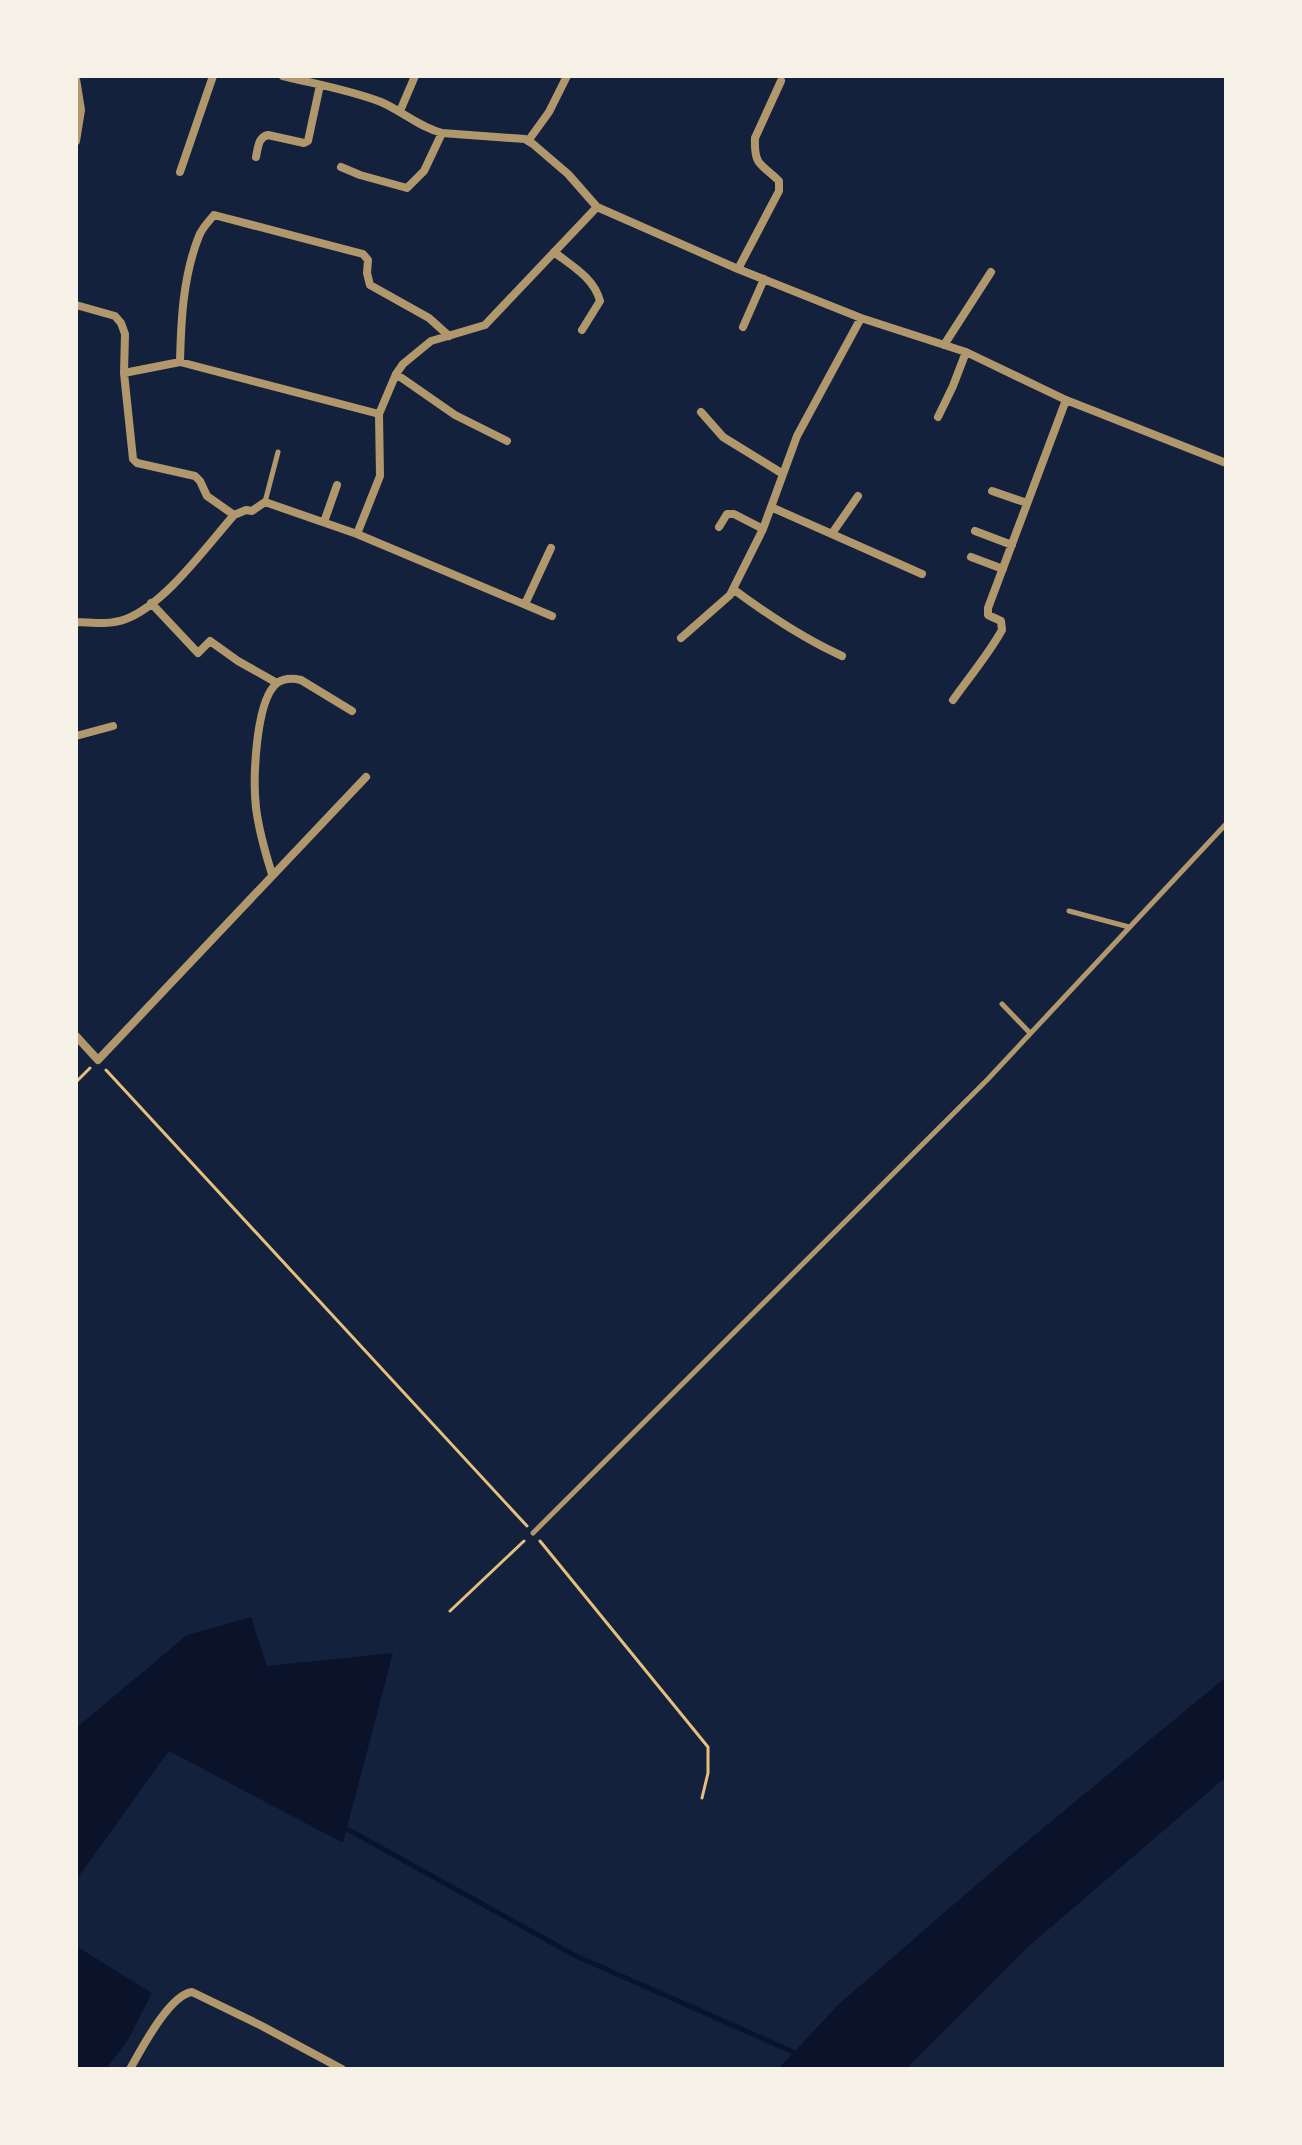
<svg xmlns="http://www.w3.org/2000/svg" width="1302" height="2145" font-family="Rubik,sans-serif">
<rect width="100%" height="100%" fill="#14213d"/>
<path fill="#0b132b" d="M251 1617 267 1666 393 1653 343 1843 169 1751 76 1880V1728L187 1635Z
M1226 1677V1777L1028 1947 906 2069H778L839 2004 1019 1848Z
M76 1946 152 1993 128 2040 106 2069H76Z"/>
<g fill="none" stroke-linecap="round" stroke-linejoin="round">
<path stroke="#0b132b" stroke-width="5" d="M347 1829 574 1955 800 2055"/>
<path stroke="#e5c07b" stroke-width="3" d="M106 1070 527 1526
M76 1082 90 1068
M540 1541 708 1747V1773L702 1798
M450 1611 524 1541"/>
<path stroke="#b1986c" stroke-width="5" d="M265 502 278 452
M1069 911 1129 927
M1002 1004 1030 1033
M533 1533 987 1080 1226 824"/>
<path stroke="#b1986c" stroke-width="8" d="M283 76C315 84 350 90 381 102 402 111 419 127 442 133L525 139 533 144 568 174 597 207 738 269 861 318 966 352 1066 400 1226 463
M76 79 81 110 76 141
M400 111 415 76
M528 141 549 112 567 76
M256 157C258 148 258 137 268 135L304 143 308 141 320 85
M341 167 360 175 407 188 424 171 442 133
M180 172 213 76
M554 252C572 266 594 278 600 301L582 330
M738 269 779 191V181C761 163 754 167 755 138L781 81
M76 305 115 316 121 323 125 334 124 373 133 459 137 463 195 476 200 481 207 496 234 515
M743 327 764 279
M944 345 991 272
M180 362C181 320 183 276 199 236 202 228 209 221 214 215L363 254 368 260 367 273 370 285 429 318 449 336
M124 373 180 362 379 414
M396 374 455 415 507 441
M701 412 723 437 783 474
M938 417 953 386 966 352
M992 491 1027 503
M771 507 922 574
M324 522 337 485
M719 527 727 514H734L763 529
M975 531 1012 545
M833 532 858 496
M357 534 380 476 379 414 396 374 403 364 431 341 485 325 597 207
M971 557 1003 569
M733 589C768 615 802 638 842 656
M151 603 198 653 210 641 238 661 277 683
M525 604 551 548
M76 622C93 623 110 625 126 619 165 604 206 547 234 515L246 510 252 511 265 502 357 534 552 616
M681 638 730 595 763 529 797 436 861 318
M953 700C970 676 988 655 1002 630L1001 621 988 615V608L1066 400
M76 736 113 726
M272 874C265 852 259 831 256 808 253 781 255 701 277 683 284 678 293 678 301 680L352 711
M76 1036 98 1060 366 777
M130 2069C141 2050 169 1995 192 1992L260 2025 342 2069"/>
</g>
<rect width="1302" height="2145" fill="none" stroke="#f6f1e7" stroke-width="156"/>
</svg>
